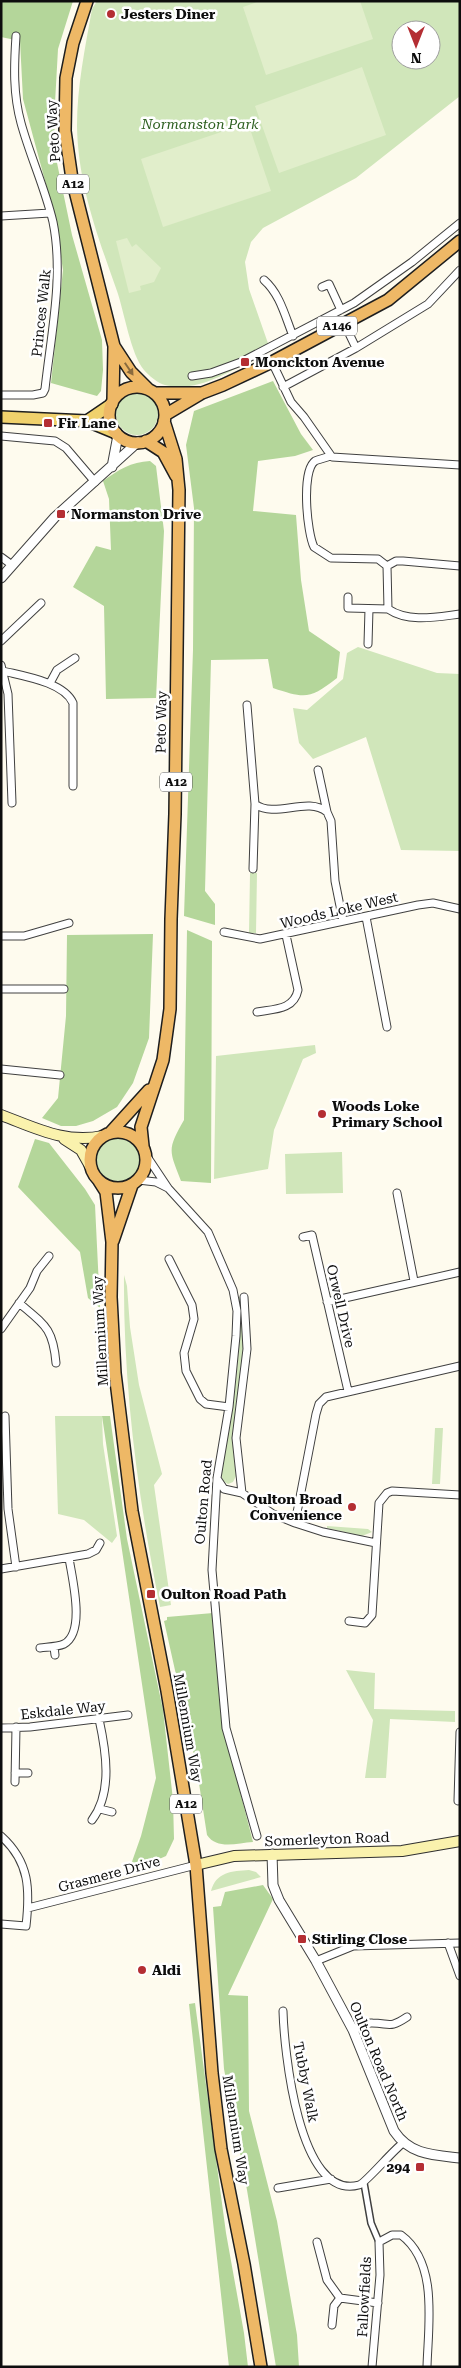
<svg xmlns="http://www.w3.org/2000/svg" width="461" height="2368" font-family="'Roboto Serif',serif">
<rect width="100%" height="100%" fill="#fefbee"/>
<path fill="#d0e6ba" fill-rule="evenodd" d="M97 1H460V96L356 178 263 228 251 242 245 262 249 289 270 349C239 366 201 394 165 385 159 384 148 375 144 370 131 355 124 311 117 291 98 237 78 185 77 126 77 87 85 48 92 9ZM401 30H431V60H401Z
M116 414a21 21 0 1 1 42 0a21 21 0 1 1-42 0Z
M358 647 437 673 460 674V851L401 850 366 737 313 759 299 743 293 708 307 710 343 679 347 653Z
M250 873H257L256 933H249Z
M315 1045 316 1053 303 1059 274 1130 268 1169 214 1179 216 1056Z
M95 1160a23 23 0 1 1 46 0a23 23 0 1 1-46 0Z
M342 1152 343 1193 286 1194 285 1154Z
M124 1275 127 1286 130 1327 139 1385 162 1474 154 1485 171 1605 160 1607C138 1498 123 1386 124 1275Z
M240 1297 244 1351 232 1437 236 1476 233 1482 228 1484 223 1481 221 1475C230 1416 244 1357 238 1298Z
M55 1416H102L103 1444 117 1536 112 1543 84 1520 58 1514Z
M435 1428H443L440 1484H432Z
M327 1526 368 1529 372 1532 362 1536 327 1528Z
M346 1670 375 1673 374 1709 455 1711V1722L390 1719 386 1778H365L373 1720Z
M249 1870 256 1872 261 1877 211 1891C216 1872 232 1871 249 1870Z"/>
<path fill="#b4d69a" d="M1 1H73L58 49 54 121 56 158 72 235 102 340 103 370 101 391 97 396 51 383 63 270 55 218 23 99 20 41 1 37Z
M273 381 301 434 313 450 295 456 258 461 253 511 296 515 301 580 309 631 340 652 337 678C310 699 306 699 273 688L268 659 211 660 205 891 215 904V925L184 916 193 650 194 508 186 445 194 411Z
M150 461 156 466 164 531 156 698 106 699 104 606 73 587 96 546 111 550 109 499 103 481C118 470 131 462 150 461Z
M187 930 212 941 211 1183 181 1181C169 1150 167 1150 184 1120Z
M153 934 149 1038 133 1083 117 1107 93 1121 76 1126H61L42 1118 58 1098 66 1016 67 935Z
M35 1139 49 1143 85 1189 95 1205 100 1308 88 1298 80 1252 18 1187Z
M102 1416H110L127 1539 163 1710 173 1800 174 1839 166 1856 128 1873 141 1836 156 1778Z
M213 1613 221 1717 253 1842C237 1843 217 1850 207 1835L196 1764 164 1621 167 1620V1617Z
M263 1885 273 1899 228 1995 248 1996 249 2111 277 2221 297 2335 299 2367H276L247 2190 224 2069 213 1907 221 1906 225 1892Z
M195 2003 226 2233 244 2333 248 2367H229L189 2004Z"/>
<path fill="#e1eecb" d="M260 1H360L373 39 266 75 243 7Z
M362 67 386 135 279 173 255 106Z
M248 123 271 191 163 227 141 159Z
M127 238 132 247 136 244 161 268 154 282 140 286 141 290 129 293 116 241Z"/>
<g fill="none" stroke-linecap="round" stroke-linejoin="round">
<defs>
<path id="pedestrian" d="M364 2183 371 2223 379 2242"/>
<path id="minor" d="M1 216 50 213
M264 280C280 294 285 316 293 336
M322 287 329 284 341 310
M344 323 356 348
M272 362 291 402 304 417 332 457 460 465
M192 376 211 373 241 362 354 303 412 262 460 223
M283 387 356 348 428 304 460 270
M1 395H33L43 393 45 389C51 334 64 276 53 222 45 188 30 156 21 123 13 94 14 66 16 36
M1 436 55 441 66 448 95 482
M330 456C326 458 319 459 315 461 301 471 307 533 314 547L331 558 378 559 387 566 388 609 348 608V597
M1 557 12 565
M387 566 396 561H403L460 566
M388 609C409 623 436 617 460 614
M1 641 41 603
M368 644 369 609
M1 665 8 694 12 803
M3 671C23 676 64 682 73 703V786
M50 683 57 670 75 658
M247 705 255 804C275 819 307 796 327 812
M318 770 327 812 331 821 335 881 343 921
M253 869 255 804
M366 917 387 1027
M224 932 260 939 418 905 433 903 460 909
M1 936H24L69 923
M1 989H64
M257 1012C274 1009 294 1010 298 990L286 935
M1 1069 60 1075
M146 1155 168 1188 208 1232 233 1290 237 1311 236 1336 229 1407 217 1478 212 1570 226 1728 257 1836
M138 1180 156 1182 168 1188
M397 1193 414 1281
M303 1237 312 1235 348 1391
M169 1259 192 1305 194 1319 184 1353 186 1371 200 1399 206 1404 229 1407
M327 1302 460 1272
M19 1303C45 1325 53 1328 56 1363
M1 1329 30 1288 37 1271 49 1256
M5 1416 8 1509 16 1567
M218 1480 224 1489 242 1493 273 1514 295 1523 323 1532 376 1543
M242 1493 236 1438 247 1349 244 1297
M295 1523 316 1414 319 1404 326 1397 460 1366
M1 1569 88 1554 96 1550 100 1543
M349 1621 365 1623 372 1615 379 1503 387 1493 392 1491 460 1495
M54 1647 55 1655
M40 1648C47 1647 57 1647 64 1644 86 1632 72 1578 69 1558
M1 1728 30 1727 128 1715
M15 1773H28
M15 1782 16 1727
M458 1801 460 1732
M100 1809 112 1812
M92 1820C113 1792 106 1751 99 1719
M1 1836C30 1862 30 1890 26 1926L1 1924
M28 1908 196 1865
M448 1943 460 1976
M316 1961 353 1946 460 1943
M283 2011C284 2047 298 2202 359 2185 366 2183 392 2151 403 2143
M353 2030C359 2027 366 2022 372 2023 390 2023 389 2029 407 2017
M278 2188 331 2179
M317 2242 327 2280 340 2298 378 2303
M332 2325 334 2306 340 2298
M372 2367 380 2275 379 2242 392 2235H401C439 2263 428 2326 427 2367"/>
<path id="tertiary" d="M112 467 118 435
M1 578 55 517 138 442
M272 1854 273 1885 279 1900 316 1961 353 2030 394 2131C410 2155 433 2155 460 2158"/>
<path id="secondary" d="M1 1115C36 1128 65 1144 103 1136
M64 1139 81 1150 90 1166
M196 1865 234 1856 402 1851 460 1841"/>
<path id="primary" d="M1 417 87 421 116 433
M87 421 112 404"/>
<path id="trunk" d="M87 1 73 43 66 78 65 131 72 179 114 346 131 372 148 389
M109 415a28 28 0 1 1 56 0a28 28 0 1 1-56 0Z
M155 393H202
M113 400 114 346
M165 415 202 393 223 385 272 362 388 300 460 241
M146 441 163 452 176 476
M90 1160a28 28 0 1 1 56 0a28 28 0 1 1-56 0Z
M110 1133 149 1090
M143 1146 141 1127 163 1060 170 1009 171 919 175 814 179 490 176 459 164 421
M99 1181 106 1192 112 1242 111 1297 115 1373 132 1511 167 1691 196 1865 212 2073 221 2149 244 2264 261 2367
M113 1241 132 1185"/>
</defs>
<use href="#pedestrian" stroke="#404040" stroke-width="8"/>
<use href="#minor" stroke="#404040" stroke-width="9"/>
<use href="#tertiary" stroke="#404040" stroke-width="11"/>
<use href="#secondary" stroke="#2f2f2f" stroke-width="12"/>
<use href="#primary" stroke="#1e1e1e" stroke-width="14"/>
<use href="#trunk" stroke="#1e1e1e" stroke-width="14"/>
<use href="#pedestrian" stroke="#fff" stroke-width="5"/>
<use href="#minor" stroke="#fff" stroke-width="7"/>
<use href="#tertiary" stroke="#fff" stroke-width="9"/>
<use href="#secondary" stroke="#faf2ad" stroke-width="10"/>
<use href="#primary" stroke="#f0d16c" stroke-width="11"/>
<use href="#trunk" stroke="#eeb866" stroke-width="11"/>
</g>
<defs><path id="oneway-solid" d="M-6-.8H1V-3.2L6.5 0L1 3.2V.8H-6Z" transform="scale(1.25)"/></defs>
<use fill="#896b3e" href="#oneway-solid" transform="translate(129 369) rotate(56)"/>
<g fill="#b42e33" stroke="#fff" stroke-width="2">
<circle cx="111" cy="14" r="5"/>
<rect x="240" y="357" width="10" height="10" rx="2.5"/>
<rect x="43" y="418" width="10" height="10" rx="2.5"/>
<rect x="56" y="509" width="10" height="10" rx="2.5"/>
<circle cx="322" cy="1114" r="5"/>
<circle cx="352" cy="1507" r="5"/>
<rect x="146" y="1589" width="10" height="10" rx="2.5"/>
<rect x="297" y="1934" width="10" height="10" rx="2.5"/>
<circle cx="142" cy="1970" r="5"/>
<rect x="415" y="2162" width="10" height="10" rx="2.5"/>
</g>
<g text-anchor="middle" stroke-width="5" stroke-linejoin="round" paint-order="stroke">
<g fill="#fff" stroke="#565656" stroke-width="1">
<rect x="57" y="174.5" width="32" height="19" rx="4"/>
<rect x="317" y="316.5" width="40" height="19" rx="4"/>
<rect x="160" y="772.5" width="32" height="19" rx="4"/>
<rect x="170" y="1794.5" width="32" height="19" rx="4"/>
</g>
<g font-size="12" font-weight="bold" fill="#0d0d0d">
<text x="73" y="188">A12</text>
<text x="337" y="330">A146</text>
<text x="176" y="786">A12</text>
<text x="186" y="1808">A12</text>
</g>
<g font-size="14" font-weight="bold" fill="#0d0d0d" stroke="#fff" text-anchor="start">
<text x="121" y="19">Jesters Diner</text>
<text x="255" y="367">Monckton Avenue</text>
<text x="58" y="428">Fir Lane</text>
<text x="71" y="519">Normanston Drive</text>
<text x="332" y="1111">Woods Loke<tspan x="332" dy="16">Primary School</tspan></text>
<text x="342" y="1504" text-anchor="end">Oulton Broad<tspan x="342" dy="16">Convenience</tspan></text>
<text x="161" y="1599">Oulton Road Path</text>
<text x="312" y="1944">Stirling Close</text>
<text x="152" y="1975">Aldi</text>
<text x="410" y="2172" text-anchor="end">294</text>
</g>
<g font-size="14" font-style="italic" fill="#2e6021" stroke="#fff">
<text x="200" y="129">Normanston Park</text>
</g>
<g font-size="14" fill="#0d0d0d" stroke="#fff">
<text transform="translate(53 131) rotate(-94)" y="5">Peto Way</text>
<text transform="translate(41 313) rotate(-84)" y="5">Princes Walk</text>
<text transform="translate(161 722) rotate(-89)" y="5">Peto Way</text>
<text transform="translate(339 910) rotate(-13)" y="5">Woods Loke West</text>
<text transform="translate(341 1306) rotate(77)" y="5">Orwell Drive</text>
<text transform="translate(100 1331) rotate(-93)" y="5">Millennium Way</text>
<text transform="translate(203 1502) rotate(-85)" y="5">Oulton Road</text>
<text transform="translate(63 1710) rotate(-6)" y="5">Eskdale Way</text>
<text transform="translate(188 1728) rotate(80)" y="5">Millennium Way</text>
<text transform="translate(327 1839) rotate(-2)" y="5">Somerleyton Road</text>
<text transform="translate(109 1874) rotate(-15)" y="5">Grasmere Drive</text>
<text transform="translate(379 2061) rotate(67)" y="5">Oulton Road North</text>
<text transform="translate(306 2082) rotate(79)" y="5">Tubby Walk</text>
<text transform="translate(236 2130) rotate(81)" y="5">Millennium Way</text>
<text transform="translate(364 2297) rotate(-87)" y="5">Fallowfields</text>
</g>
</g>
<rect width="461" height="2368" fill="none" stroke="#0d0d0d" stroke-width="5"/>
<g transform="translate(416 45) rotate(180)"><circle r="24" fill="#ffffff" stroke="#9e9e9e"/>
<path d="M0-4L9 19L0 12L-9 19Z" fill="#b42e33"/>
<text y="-8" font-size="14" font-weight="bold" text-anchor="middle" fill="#0d0d0d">N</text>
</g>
</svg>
